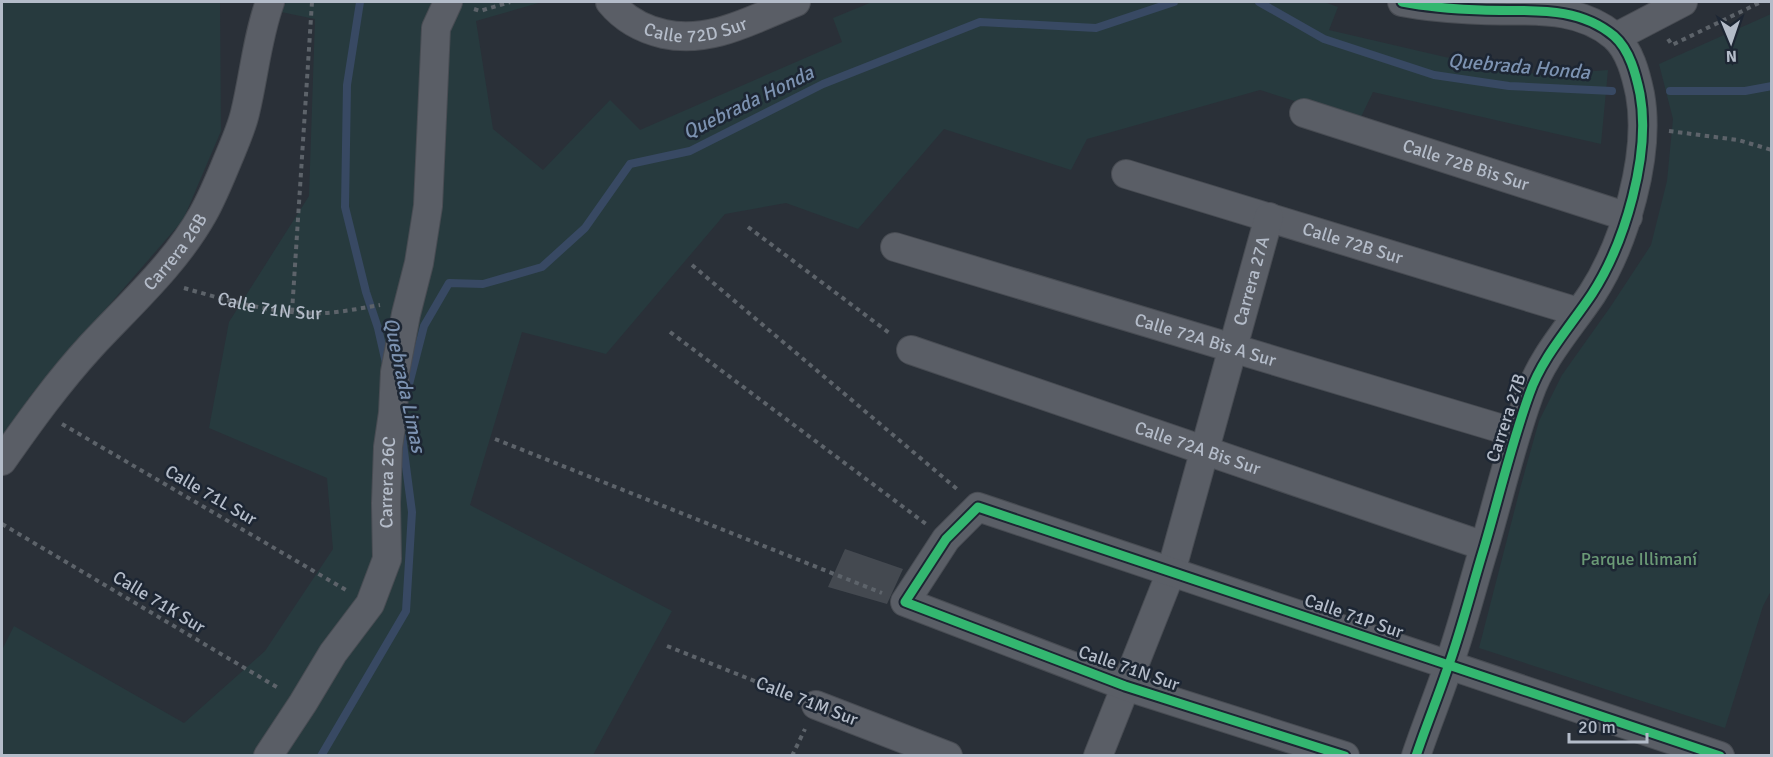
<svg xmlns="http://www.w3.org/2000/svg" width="1773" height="757" font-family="Signika,sans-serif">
<rect width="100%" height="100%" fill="#2a3038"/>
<path fill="#273a3e" d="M2 2H220L221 131 183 220 31 395 2 440Z
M286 2H542L476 21 493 129 543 170 610 100 640 130 842 42 833 18 872 2H1324L1338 7 1329 30 1445 57 1542 75 1608 70 1601 144 1373 92 1359 121 1260 90 1087 139 1071 170 944 129 858 229 786 203 725 214 606 354 522 332 470 505 672 611 593 755 2 756V650L14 626 184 723 265 651 333 549 327 478 209 428 229 322 309 196 315 19 281 12Z
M1771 14V591L1763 606 1725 728 1479 648 1521 485 1539 421 1562 375 1611 306 1651 245 1667 181 1673 119 1659 64Z"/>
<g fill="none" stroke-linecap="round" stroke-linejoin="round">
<path stroke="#384963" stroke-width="8" d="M360 2 347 85 345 207 366 292 378 328 386 363
M1259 2 1324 39 1434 75 1509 86 1612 91
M1670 91H1745L1772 86
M406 396 424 326 449 283 483 284 542 267 585 228 630 164 690 151 823 84 980 22 1096 28 1174 2
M321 756 406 611 412 512 402 436"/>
</g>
<path fill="#444950" d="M845 549 903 569 887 604 828 587Z"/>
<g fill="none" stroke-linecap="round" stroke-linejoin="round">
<defs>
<g id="minor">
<path id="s2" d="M610 2C624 19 642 29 664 34 711 44 753 19 796 2"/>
<path d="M1402 2C1428 7 1454 9 1481 10 1527 12 1576 4 1614 36 1630 50 1636 75 1640 94 1651 154 1625 243 1592 294 1570 327 1542 357 1529 395 1511 445 1499 497 1484 548 1472 587 1462 628 1448 667 1438 697 1426 726 1416 756"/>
<path d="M1616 37 1683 2"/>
<path id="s3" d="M1304 113 1628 217"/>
<path id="s4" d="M1126 174 1578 312"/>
<path id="s5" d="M895 247 1516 433"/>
<path id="s6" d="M911 350 1484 546"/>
<path id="s7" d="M2 461C30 421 58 382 91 346 130 304 175 264 203 214 212 198 219 181 226 164 233 147 241 130 245 113 254 76 257 38 270 2"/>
<path d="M816 705 948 756"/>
<path id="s8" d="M268 756 303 703 333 653 370 604 387 559 386 503 388 447 393 413 395 372 406 314 419 263 428 206 436 28 448 2"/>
<path id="s9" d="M1098 756 1171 572 1269 217"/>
<path d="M1345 756 1125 686 905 602 946 539 978 507 1720 756"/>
</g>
</defs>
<use href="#minor" stroke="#484c53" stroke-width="30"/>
<g stroke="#5d636a" stroke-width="4" stroke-dasharray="4.5 4.5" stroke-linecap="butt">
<path d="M474 9 480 11 510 2"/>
<path d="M1668 39 1672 45 1761 2"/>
<path d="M1669 131 1738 140 1772 150"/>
<path d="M748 227 892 335"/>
<path d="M692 265 957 489"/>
<path id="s1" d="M184 288C229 301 277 315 325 313 343 312 362 308 380 305"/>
<path d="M292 312 312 2"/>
<path d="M670 332 926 524"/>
<path d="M62 424 346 590"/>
<path d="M495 439 882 593"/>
<path d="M2 524 280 689"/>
<path d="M667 646 792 696"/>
<path d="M792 756 805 729"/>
</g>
<use href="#minor" stroke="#5a5e66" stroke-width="28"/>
<defs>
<path id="cycleway" d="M1402 2C1428 7 1454 9 1481 10 1527 12 1576 4 1614 36 1630 50 1636 75 1640 94 1651 154 1625 243 1592 294 1570 327 1542 357 1529 395 1511 445 1499 497 1484 548 1472 587 1462 628 1448 667 1438 697 1426 726 1416 756
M1345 756 1125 686 905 602 946 539 978 507 1720 756"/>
</defs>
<use href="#cycleway" stroke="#1d2633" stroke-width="13"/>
<use href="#cycleway" stroke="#33b770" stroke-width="9"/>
</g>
<g text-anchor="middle" stroke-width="5" stroke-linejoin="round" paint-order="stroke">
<g font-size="18" fill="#b4bcc9" stroke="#1d2633">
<text dy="6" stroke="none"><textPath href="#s2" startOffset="96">Calle 72D Sur</textPath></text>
<text dy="6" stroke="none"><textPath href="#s3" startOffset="170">Calle 72B Bis Sur</textPath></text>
<text dy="6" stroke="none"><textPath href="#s4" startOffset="237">Calle 72B Sur</textPath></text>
<text dy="6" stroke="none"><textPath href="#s7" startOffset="272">Carrera 26B</textPath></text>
<text dy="6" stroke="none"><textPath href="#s9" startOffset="500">Carrera 27A</textPath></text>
<text dy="6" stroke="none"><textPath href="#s1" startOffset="88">Calle 71N Sur</textPath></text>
<text dy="6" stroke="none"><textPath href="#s5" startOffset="324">Calle 72A Bis A Sur</textPath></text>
<text transform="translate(1506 418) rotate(-72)" y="6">Carrera 27B</text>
<text dy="6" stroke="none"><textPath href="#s6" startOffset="303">Calle 72A Bis Sur</textPath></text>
<text dy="6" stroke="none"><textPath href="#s8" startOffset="308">Carrera 26C</textPath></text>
<text transform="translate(211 495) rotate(30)" y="6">Calle 71L Sur</text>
<text transform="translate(159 602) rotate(31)" y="6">Calle 71K Sur</text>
<text transform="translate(1354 616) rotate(19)" y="6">Calle 71P Sur</text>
<text transform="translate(1129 668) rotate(19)" y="6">Calle 71N Sur</text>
<text transform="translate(807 701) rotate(21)" y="6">Calle 71M Sur</text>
</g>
<g font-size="18" fill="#6b9a76" stroke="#1d2633">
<text x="1639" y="565">Parque Illimaní</text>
</g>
<g font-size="20" font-style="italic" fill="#7c92b1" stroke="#1d2633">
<text transform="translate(1519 66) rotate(5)" y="7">Quebrada Honda</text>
<text transform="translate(748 102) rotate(-26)" y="7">Quebrada Honda</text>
<text transform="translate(405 385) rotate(78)" y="7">Quebrada Limas</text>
</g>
</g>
<rect width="1773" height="757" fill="none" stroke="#b4bcc9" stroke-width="6"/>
<g transform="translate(1731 42) rotate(178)" stroke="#1d2633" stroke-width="4.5" paint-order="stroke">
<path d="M0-4.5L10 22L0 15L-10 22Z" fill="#b4bcc9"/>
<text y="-9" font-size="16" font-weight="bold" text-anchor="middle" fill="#b4bcc9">N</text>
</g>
<path d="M1569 733v9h78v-9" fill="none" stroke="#b4bcc9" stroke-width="3"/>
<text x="1578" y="733" font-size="18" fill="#b4bcc9" stroke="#1d2633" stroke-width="4.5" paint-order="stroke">20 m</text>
</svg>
